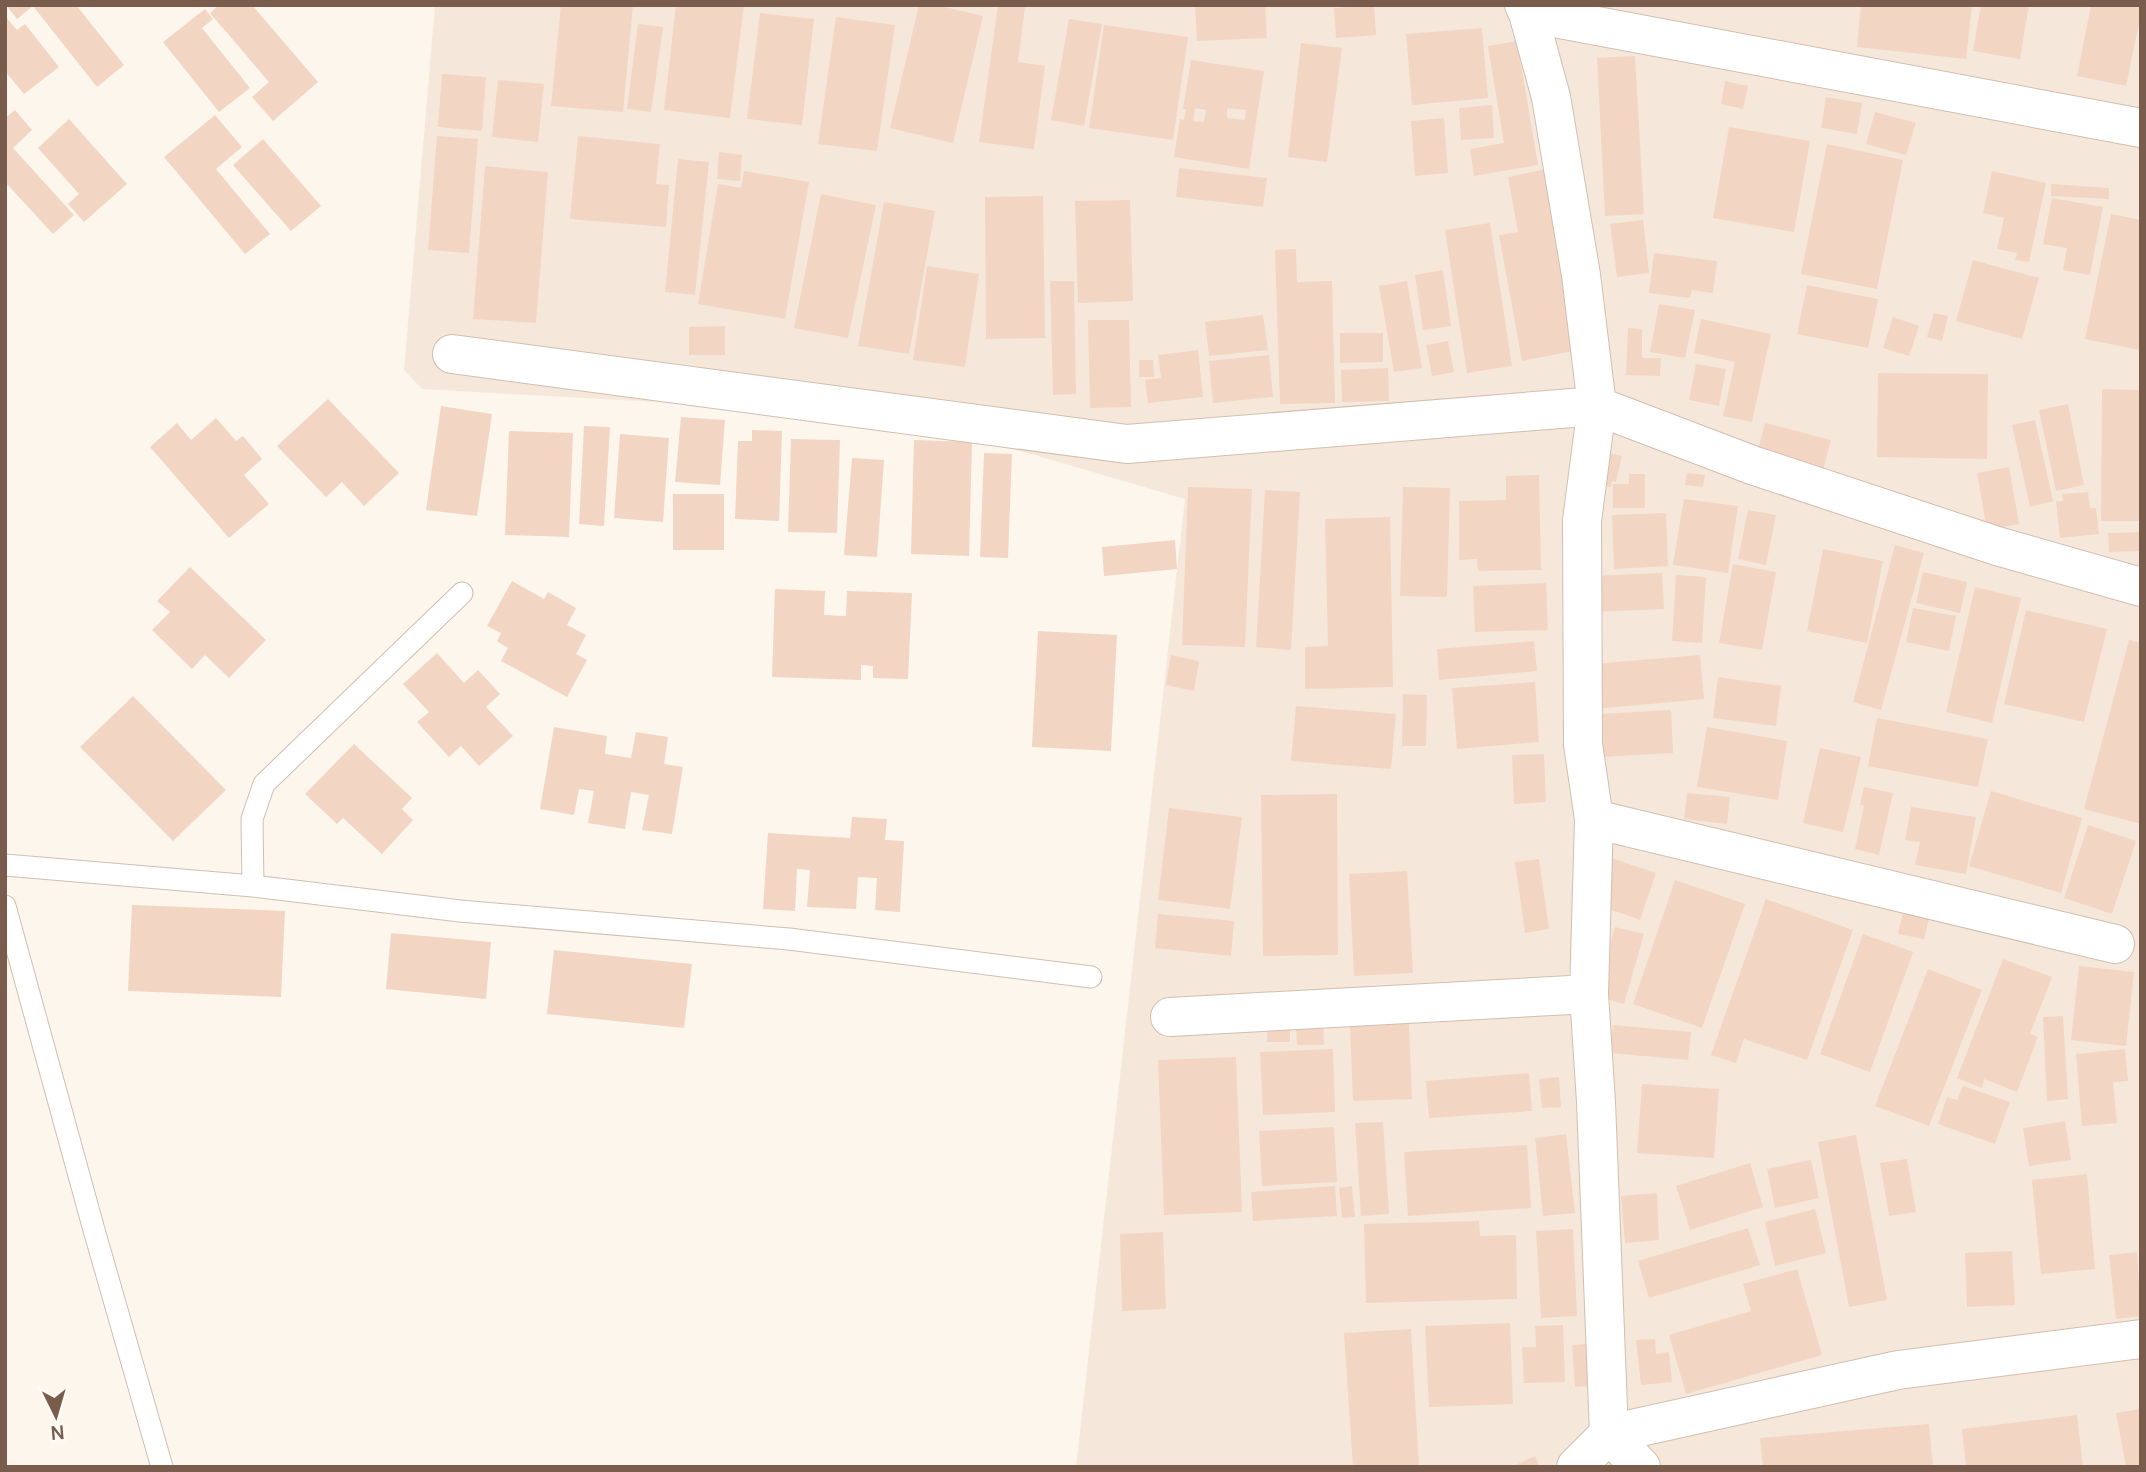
<svg xmlns="http://www.w3.org/2000/svg" width="2146" height="1472" font-family="Manrope,sans-serif">
<rect width="100%" height="100%" fill="#fdf6ec"/>
<path fill="#f5e8da" d="M435 5H2141V1467H1076L1185 499 1028 453 854 413 422 389 404 370Z"/>
<path fill="#f3d5c3" fill-rule="evenodd" d="M6 5H76L124 65 97 87 33 6 17 19Z
M219 5H252L318 82 273 121 252 97 269 82 210 13Z
M561 5H633L623 112 551 106Z
M676 5H744L730 118 664 110Z
M919 5H936L983 16 953 143 890 128Z
M998 5 1025 7 1018 62 1045 66 1034 149 979 142Z
M1265 5 1267 38 1197 41 1195 6Z
M1374 5 1376 35 1336 38 1334 8Z
M1861 5H1972L1966 59 1857 47Z
M1981 5H2029L2020 59 1973 51Z
M2091 5H2141V14L2126 86 2077 76Z
M205 9 213 19 202 28 250 88 219 112 163 42Z
M760 13 814 19 802 125 747 119Z
M5 16 17 30 25 24 59 67 24 94 5 71Z
M836 17 895 25 877 151 818 144Z
M1069 19 1102 24 1084 126 1051 120Z
M638 24 663 27 651 112 627 109Z
M1104 25 1188 37 1173 140 1089 128Z
M1482 28 1488 98 1412 105 1406 34Z
M1517 41 1538 165 1474 176 1470 149 1504 143 1488 46Z
M1301 43 1342 48 1327 162 1288 157Z
M1635 56 1644 214 1605 216 1597 58Z
M1191 60 1264 71 1249 169 1174 157 1180 119 1184 120 1186 109H1183ZM1195 108 1206 110 1204 122 1193 121ZM1227 108 1246 110 1245 120 1227 118Z
M442 74 486 77 482 131 438 127Z
M498 80 544 84 538 142 492 137Z
M1725 81 1748 86 1743 109 1721 104Z
M1826 97 1862 103 1857 134 1821 128Z
M1492 105 1494 138 1461 140 1459 108Z
M15 110 32 130 13 148 74 215 53 234 5 182V118Z
M1875 112 1916 123 1906 155 1866 144Z
M215 115 242 147 216 169 270 234 245 254 164 157Z
M1444 118 1448 173 1415 176 1411 121Z
M69 119 127 184 84 222 68 204 79 194 38 148Z
M1729 127 1810 141 1794 232 1713 218Z
M437 136 478 139 469 253 428 250Z
M578 136 660 144 656 184 669 185 666 227 570 219Z
M263 139 321 206 291 231 233 165Z
M1827 144 1903 160 1877 289 1801 274Z
M719 152 742 155 740 181 717 179Z
M678 159 709 162 695 295 665 292Z
M485 166 548 172 536 323 473 319Z
M1179 168 1267 178 1263 207 1176 197Z
M1546 169 1579 350 1522 361 1499 235 1518 232 1508 177Z
M744 171 809 182 785 319 698 304 718 184 741 188Z
M1992 171 2046 183 2029 262 2015 260 2017 253 1997 249 2004 218 1983 213Z
M2051 184 2109 188V199L2051 196Z
M821 194 876 205 848 338 794 328Z
M1043 196 1045 338 986 339 985 197Z
M2052 198 2103 207 2090 275 2063 270 2067 248 2043 244Z
M1130 200 1133 301 1078 303 1075 201Z
M884 202 935 211 909 354 858 346Z
M2111 214 2141 220 2140 350 2085 339Z
M1643 220 1649 273 1617 277 1610 224Z
M1490 223 1512 366 1467 373 1445 230Z
M1296 249 1297 282 1332 281 1335 403 1280 404 1275 250Z
M1654 253 1717 261 1713 293 1692 290 1690 298 1649 293Z
M1973 260 2039 278 2022 339 1956 321Z
M927 266 979 274 965 367 913 360Z
M1443 270 1451 326 1423 330 1415 275Z
M1050 281H1074L1076 394 1053 395Z
M1407 281 1422 368 1394 372 1379 286Z
M1807 285 1878 299 1868 348 1797 334Z
M1659 304 1695 310 1685 358 1650 352Z
M1934 313 1948 316 1942 341 1927 337Z
M1263 315 1268 350 1209 356 1205 322Z
M1893 317 1919 326 1909 356 1883 348Z
M1701 319 1771 334 1752 422 1723 416 1735 362 1694 353Z
M1088 320H1129L1131 407 1090 408Z
M725 326V355H689V327Z
M1628 328 1642 329V358H1661L1660 376 1626 375Z
M1340 333H1383V362L1340 363Z
M1448 341 1454 372 1432 376 1426 345Z
M1198 350 1203 397 1148 403 1145 380 1161 378 1158 355Z
M1269 355 1273 397 1213 403 1209 361Z
M1139 360H1153L1154 377H1139Z
M1696 364 1726 369 1719 406 1689 400Z
M1388 368 1389 401 1342 402 1341 370Z
M1878 373 1988 374 1987 459 1877 457Z
M2102 389 2141 390V521H2101Z
M328 399 399 473 364 506 342 482 326 497 277 446Z
M2068 404 2084 485 2056 491 2039 410Z
M441 406 492 414 477 516 426 510Z
M681 417 725 420 720 485 675 482Z
M216 418 236 441 243 436 262 459 244 475 269 504 229 538 150 447 177 423 191 440Z
M2035 420 2053 501 2030 507 2012 425Z
M1765 423 1831 440 1823 470 1757 453Z
M584 426 610 427 604 526 579 524Z
M752 430 782 431 779 521 735 519 738 441H752Z
M509 431 573 433 569 537 505 535Z
M620 434 669 438 663 522 614 518Z
M791 439 840 440 837 533 788 532Z
M914 440 972 442 969 556 911 554Z
M1606 452 1622 456 1616 482 1612 481 1611 487 1598 484Z
M984 453 1012 454 1008 558 980 557Z
M852 458 884 460 877 557 844 555Z
M2009 467 2019 524 1987 530 1977 473Z
M1687 473 1705 475 1703 487 1685 485Z
M1629 474H1645V508H1613V484H1629Z
M1539 475 1541 570 1478 571 1477 559 1459 560V501L1506 500V476Z
M1188 487 1252 489 1245 647 1182 645Z
M1403 487 1450 488 1447 597 1400 596Z
M1265 490 1300 492 1291 650 1256 647Z
M2088 492 2090 508H2096L2099 534 2060 538 2056 501H2063L2062 494Z
M673 494H724V550H673Z
M1684 499 1738 506 1728 573 1673 565Z
M1748 510 1776 515 1766 565 1738 559Z
M1666 513 1668 566 1614 569 1612 515Z
M1390 517 1393 687 1305 689V647L1328 646 1325 519Z
M2141 532V551L2109 552 2108 533Z
M1175 540 1177 569 1104 576 1102 547Z
M1895 545 1924 553 1881 710 1853 702Z
M1823 549 1883 561 1867 643 1807 631Z
M1733 564 1776 572 1762 650 1719 643Z
M190 567 266 640 229 678 205 655 192 669 152 630 170 612 157 601Z
M1923 572 1967 582 1960 613 1916 603Z
M1662 573 1664 609 1593 612 1591 576Z
M1676 575 1706 577 1702 643 1672 641Z
M512 581 544 599 548 592 576 608 567 625 586 635 576 654 587 660 567 697 501 661 508 648 497 641 501 633 487 626Z
M1546 583 1548 630 1475 632 1473 586Z
M1975 587 2021 598 1992 723 1946 712Z
M775 589 825 591 824 615 846 616 847 591 912 593 908 679 873 678V666L861 665V680L772 677Z
M1913 608 1956 616 1949 651 1906 642Z
M2026 610 2107 629 2084 722 2004 704Z
M1038 631 1117 635 1111 751 1032 747Z
M2129 640 2141 643V824L2084 809Z
M1534 641 1537 671 1439 680 1437 649Z
M437 653 464 683 478 670 500 694 486 707 513 736 479 766 461 746 449 757 417 722 429 712 403 684Z
M1171 655 1199 661 1194 691 1166 685Z
M1700 655 1704 699 1596 709 1592 664Z
M1718 677 1781 686 1776 726 1713 718Z
M1535 682 1539 742 1457 749 1452 688Z
M1403 694 1427 695 1426 746H1402Z
M133 696 226 790 173 841 80 747Z
M1296 706 1396 714 1391 769 1291 761Z
M1671 710 1673 753 1601 757 1599 714Z
M1877 718 1988 739 1978 787 1868 766Z
M554 727 607 736 605 754 631 758 636 732 668 737 664 764 683 767 672 834 642 830 649 795 631 792 625 829 588 823 594 791 579 789 574 815 540 809Z
M1707 727 1787 741 1778 800 1697 787Z
M354 744 412 798 402 809 413 820 382 854 343 818 337 824 305 794Z
M1820 748 1861 757 1843 832 1803 823Z
M1544 754 1546 802 1514 804 1512 755Z
M1864 787 1893 793 1879 855 1855 849 1864 806 1860 805Z
M1991 791 2082 818 2061 893 1969 866Z
M1687 793 1730 797 1727 824 1684 819Z
M1337 794 1338 955 1263 956 1261 795Z
M1911 807 1976 817 1966 874 1915 865 1920 842 1905 840Z
M1169 808 1242 817 1230 909 1158 900Z
M852 817 887 819 885 840 904 841 900 912 875 910 877 878 858 877 856 909 807 907 810 870 797 869 795 911 763 909 768 833 850 838Z
M2088 825 2136 841 2112 914 2064 898Z
M1611 858 1656 873 1640 920 1595 904Z
M1539 859 1549 929 1525 933 1515 862Z
M1407 871 1413 973 1354 976 1349 874Z
M1675 880 1745 904 1702 1028 1633 1004Z
M1766 899 1853 930 1807 1060 1744 1039 1736 1063 1711 1055Z
M132 905 285 911 281 997 128 991Z
M1903 912 1929 919 1924 939 1898 934Z
M1158 914 1234 921 1231 956 1155 948Z
M1615 927 1644 934 1624 1004 1595 996Z
M391 933 491 942 486 999 386 989Z
M1863 934 1913 952 1870 1072 1820 1054Z
M554 950 692 964 684 1028 547 1014Z
M2003 959 2052 977 2030 1034 2038 1037 2017 1092 1984 1079 1982 1088 1957 1078Z
M2079 966 2134 972 2126 1046 2071 1040Z
M1928 969 1982 990 1929 1126 1875 1106Z
M2063 1016 2068 1099 2047 1101 2043 1017Z
M1290 1019V1042H1267V1020Z
M1323 1020 1324 1045H1297L1296 1021Z
M1409 1024 1412 1099 1353 1101 1350 1026Z
M1613 1025 1691 1032 1688 1060 1610 1053Z
M1333 1049 1335 1112 1263 1115 1260 1052Z
M2125 1049 2128 1081 2113 1082 2117 1123 2082 1126 2076 1054Z
M1236 1057 1242 1212 1164 1215 1158 1060Z
M1529 1073 1532 1111 1429 1118 1426 1081Z
M1559 1077 1561 1107 1542 1108 1539 1079Z
M1642 1084 1719 1089 1714 1158 1637 1153Z
M1963 1086 2010 1102 1995 1144 1938 1124 1947 1097 1957 1100Z
M2065 1121 2071 1160 2029 1166 2023 1128Z
M1383 1122 1389 1214 1361 1216 1355 1123Z
M1334 1127 1337 1182 1262 1186 1259 1131Z
M1566 1134 1575 1213 1543 1216 1535 1138Z
M1856 1135 1887 1300 1849 1307 1818 1142Z
M1527 1145 1531 1208 1408 1216 1404 1152Z
M1907 1159 1916 1212 1889 1216 1880 1163Z
M1811 1160 1819 1198 1775 1208 1767 1169Z
M1750 1163 1763 1207 1690 1230 1676 1186Z
M2087 1174 2095 1269 2041 1274 2032 1180Z
M1335 1186 1337 1216 1253 1221 1251 1192Z
M1352 1186 1355 1217 1342 1218 1339 1188Z
M1657 1193 1659 1240 1625 1243 1621 1196Z
M1815 1209 1826 1253 1775 1266 1765 1222Z
M1479 1221 1480 1236 1516 1235 1517 1299 1366 1303 1364 1224Z
M1748 1228 1760 1265 1649 1298 1638 1261Z
M1573 1229 1577 1316 1541 1318 1536 1231Z
M1163 1232 1166 1309 1122 1311 1120 1234Z
M2012 1251 2015 1305 1967 1307 1965 1253Z
M2137 1252 2141 1316 2116 1319 2109 1255Z
M1797 1269 1822 1355 1686 1394 1669 1335 1751 1311 1743 1284Z
M1510 1323 1513 1404 1429 1407 1425 1326Z
M1563 1325 1565 1382 1524 1383 1522 1347H1536L1535 1326Z
M1411 1329 1419 1467H1353L1344 1333Z
M1655 1339 1656 1354 1669 1352 1672 1382 1641 1385 1636 1340Z
M1587 1344 1591 1386 1575 1387 1572 1345Z
M2141 1409V1467H2126L2116 1413Z
M2077 1415 2083 1467H1966L1962 1429Z
M1929 1424 1933 1467H1763L1760 1438Z
M1535 1456 1540 1467H1511Z"/>
<g fill="none" stroke-linecap="round" stroke-linejoin="round">
<defs>
<path id="service" d="M5 865 253 886 460 911 789 939 1091 977
M253 886 252 819 264 784 462 593
M5 906 94 1230 162 1467"/>
<path id="minor" d="M1524 5 1528 13 1551 97 1581 275 1597 406 1582 521 1583 744 1594 819 1589 994 1596 1102 1609 1434 1641 1467
M1528 13 2141 128
M452 354 1127 444 1597 406 1752 465 1997 546 2141 587
M1594 819 2115 944
M1170 1017 1589 994
M1576 1467 1609 1434 1898 1370 2141 1339"/>
</defs>
<use href="#service" stroke="#d1beb0" stroke-width="23"/>
<use href="#minor" stroke="#d1beb0" stroke-width="40"/>
<use href="#service" stroke="#fff" stroke-width="21"/>
<use href="#minor" stroke="#fff" stroke-width="38"/>
</g>
<rect width="2146" height="1472" fill="none" stroke="#7a5c4d" stroke-width="14"/>
<g transform="translate(56 1416) rotate(175)" stroke="#fffaf3" stroke-width="5" paint-order="stroke">
<path d="M0-5L12 26L0 18L-12 26Z" fill="#7a5c4d"/>
<text y="-10" font-size="19" font-weight="bold" text-anchor="middle" fill="#7a5c4d">N</text>
</g>
</svg>
